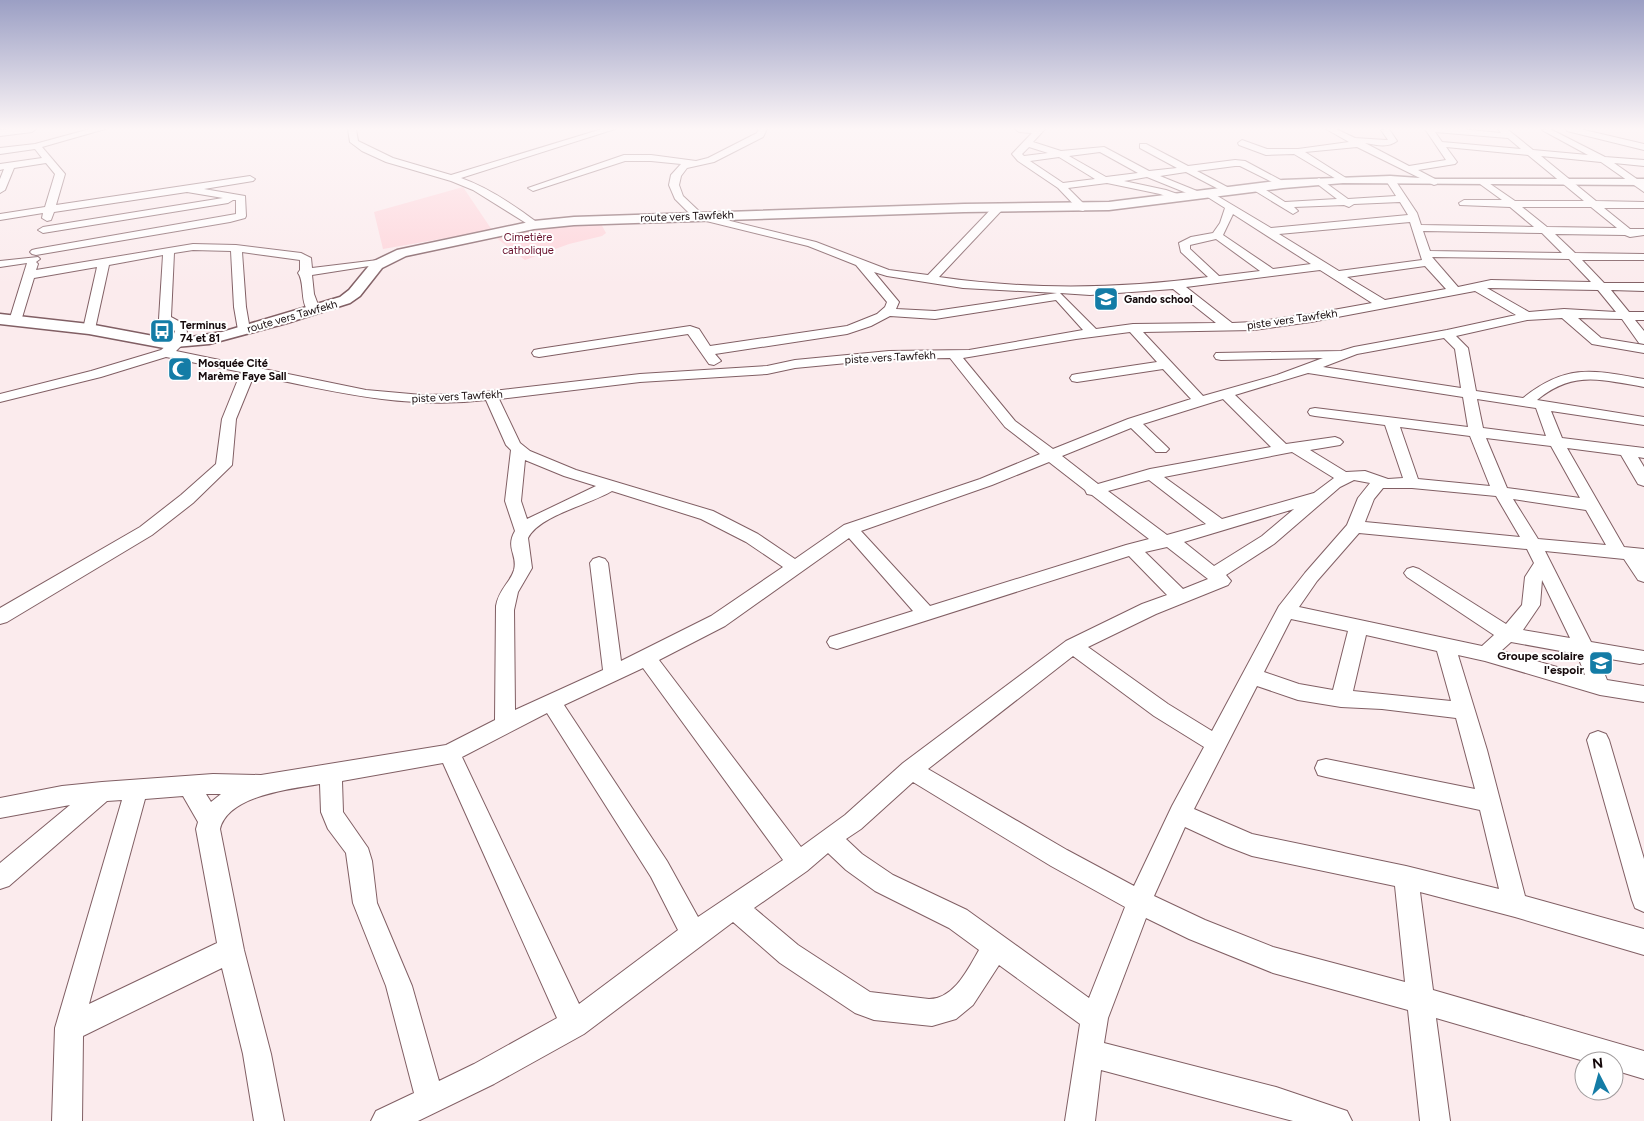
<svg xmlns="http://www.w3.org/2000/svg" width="1644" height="1121" font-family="Figtree,sans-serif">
<rect width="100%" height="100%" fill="#fbebed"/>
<path fill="#fed4da" d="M463 187 492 230 383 249 374 212Z
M600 222 606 233 602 236 569 244 525 260 494 236 546 226Z"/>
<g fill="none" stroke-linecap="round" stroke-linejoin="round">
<defs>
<path id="minor" d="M12 129H36L32 132 0 136V130Z
M90 129H105L42 147 65 174 56 205 250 176 255 179 253 181 204 189 245 196 246 216 245 218 230 222 36 255 32 254 30 252 32 250 36 249 236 214V200H233L228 203 43 233 38 230 43 227 223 198 187 192 54 212 51 220 47 221 42 218 43 213 0 220V214L45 207 55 174 46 163 14 168 5 190 0 193V179L4 169 0 170V164L42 158 35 149 0 154V148L35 144Z
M348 129H356L358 141 393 158 451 175 602 129H615L461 178C489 188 514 205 538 223L539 225 534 228 473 190 451 181 386 162 362 151 350 142Z
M759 129H767L763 137 714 162 687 168 681 176 679 185 683 196 702 214 816 242 889 270 928 275 994 206H1002V210L939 277C1028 290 1119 289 1208 277L1181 252 1179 243 1191 237 1213 233 1220 223 1225 208 1206 196 1204 194 1209 191 1271 228 1408 215 1400 202 1354 204 1349 207 1344 205 1294 207 1298 211 1293 214 1252 189V185H1258L1285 202 1337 199 1316 183 1314 181 1319 178 1348 199 1396 196 1385 179 1390 176 1393 177 1417 213 1421 225 1534 227 1510 207 1460 205 1459 203 1464 200H1502L1480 184V180L1483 179 1515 201H1584L1528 155 1446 147 1457 162 1455 164 1418 170 1437 180V184L1434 185 1357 147 1305 152 1346 178 1348 180 1343 183 1294 154 1266 155 1239 145 1238 143 1242 140 1267 149H1298L1349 142 1326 129H1336L1355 138 1386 140H1388L1381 130 1389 129 1397 141C1388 148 1376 145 1365 143L1409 166 1446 160 1425 129H1460L1501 133 1498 129H1507L1533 150 1588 155 1542 130 1550 129 1605 157 1644 160V166L1614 163 1644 184V192L1601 162 1541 156 1596 201 1644 202V208H1604L1630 229H1644V235L1630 237 1625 235 1555 234 1575 253 1644 254V260H1582L1604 283H1644V291L1611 290 1629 312H1644V320H1635L1644 331V344L1639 343 1622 319 1578 318 1601 338 1644 345V353L1592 344 1562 318 1527 320 1456 336 1468 348 1476 391 1523 398C1567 363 1593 370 1644 379V387C1601 380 1574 370 1537 400L1644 417V425L1551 411 1562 438 1644 448V458L1638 457 1644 467V486L1638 484 1621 455 1567 448 1624 547 1644 549V582L1638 580 1624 559 1545 551 1591 642 1644 651V663L1640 664 1598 657 1607 680 1644 686V702L1600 695 1485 661 1458 655 1487 750 1525 896 1644 929V955L1515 917 1420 892 1433 990 1644 1051V1079L1614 1070V1061H1584L1436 1018 1450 1121H1420L1408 1010 1273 973 1189 939 1146 918 1108 1018 1104 1043 1276 1087 1347 1111 1352 1121H1293L1101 1070 1095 1121H1065L1080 1024 999 965 973 1005 956 1019 932 1026 874 1020 855 1013 780 963 733 922 584 1034 494 1084 418 1121H371L376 1111 414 1093 386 986 353 903 346 853 328 829 321 812 320 784C291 789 228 795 220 829L244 950 271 1054 284 1121H254L243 1054 222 968 83 1036 82 1121H52L55 1028 122 800 107 801 9 886 0 889V863L70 805 0 818V798L62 786 102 782 213 774 261 775 446 745 495 720 496 606C499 589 510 583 514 570 518 555 505 548 515 531L505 501 511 450 506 445 486 400C406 410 332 391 254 375L236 419 232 465 229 468 193 503 152 535 7 622 0 624V608L140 527 181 495 216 464 222 419 241 372 166 357 101 377 0 402V394L91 371 161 350 171 342 175 331 159 319 163 255 109 265 95 329 89 333 83 329 97 267 34 278 21 321 15 325 9 321 27 263 0 267V261L38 257 40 259 36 262 38 264 36 270 193 244 236 245 301 253 311 258 312 268 386 259 388 261 386 263 382 264 312 275 314 294 320 310 314 314C298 310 306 283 298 273L300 270V260L242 252 246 307 250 330 244 334 238 330 234 307 231 251 193 250 174 253 171 317 182 323 187 331 183 344 176 351 366 390 422 395 468 394 640 374 767 366 795 360 889 351 969 350 1083 330 1056 300 935 319 890 316 871 326 847 334 715 354 721 361 714 365 709 364 688 334 539 357 534 356 532 353 534 350 539 349 690 326 699 329 710 346 847 326 877 314 885 307 887 302 856 265 808 246 694 218 675 199 669 185 671 175 681 164 651 161H625L536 190 533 191 528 188 624 155H651L696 161 708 158 757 133ZM1435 132 1508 138 1521 149 1442 142ZM1522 207H1591L1617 228 1547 227ZM1233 214 1311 264 1273 269 1223 235ZM1410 222 1422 260 1339 271 1279 234ZM1423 231 1542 233 1562 253 1430 251ZM1216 239 1260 271 1219 276 1190 249V245ZM1432 257 1569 259 1591 282 1491 280 1458 287ZM1425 266 1446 289 1385 300 1347 277ZM1320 270 1372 303 1311 314 1254 322 1232 323 1186 287ZM874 272 887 276 963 288 1057 293 935 311 896 309 899 302ZM1487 288 1598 290 1616 312 1564 309 1529 312ZM1173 289 1216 323 1133 324 1096 329 1060 293 1090 295ZM1475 291 1516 315 1447 330 1354 347 1341 351 1216 353 1214 356 1216 359 1221 360 1323 358 1277 375 1203 396 1143 332 1254 330 1311 322ZM1130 332 1157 362 1077 374 1072 375 1070 378 1072 381 1077 382 1163 369 1191 399 1128 419 1053 449 1015 421 963 358 1076 339ZM1444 338 1455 349 1461 388 1323 367 1357 354ZM950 358 1005 427 1040 454 980 479 844 525 795 559 758 534 713 511 576 470 530 451 520 443 499 399 640 382 767 374 795 368 889 359ZM1308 373 1463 397 1468 427 1315 408 1310 409 1308 412 1310 415 1315 416 1385 425 1403 478 1388 479 1365 471 1346 472 1310 450 1340 445 1343 442 1340 439 1335 437 1286 444 1235 395ZM1223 399 1271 447 1150 469 1098 484 1062 456 1131 428 1156 452H1166L1169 449 1166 446 1143 424ZM1477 399 1536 408 1546 436 1483 428ZM1400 427 1470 436 1490 486 1418 479ZM1486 438 1551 446 1580 498 1507 488ZM1292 452 1334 478 1314 493 1222 519 1164 477ZM525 460 564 476 596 486 527 519 521 501ZM1049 462 1085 490 1087 494 1092 495 1149 539 1126 545 930 606 861 531 992 485ZM1149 480 1206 524 1167 535 1108 491ZM1354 480 1370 483 1358 498 1347 525 1305 573 1279 606 1212 731 1168 704 1088 647 1156 614 1228 585 1231 581 1226 575 1274 544 1340 487ZM1383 488H1412L1496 496 1520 537 1365 522 1374 499ZM612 491 701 519 746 542 783 567 711 616 621 661 608 563 605 559 599 557 593 559 590 563 603 670 515 710 514 610 518 592 532 568 528 538C540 515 589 505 612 491ZM1513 499 1586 510 1606 545 1538 539ZM1294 509 1262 536 1214 566 1184 542ZM1359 533 1527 549 1534 563 1525 577 1522 605 1506 624 1419 569 1413 567 1407 569 1404 573 1407 577 1494 635 1482 646 1299 607 1317 581ZM849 538 913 611 830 637 827 642 830 647 837 649 1129 556 1167 595 1142 604 1066 641 903 763 845 815 801 847 659 660 725 626ZM1167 547 1208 579 1183 589 1145 552ZM1542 580 1570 638 1523 630 1540 605ZM1291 619 1348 631 1333 690 1299 684 1264 672ZM1366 635 1437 651 1451 701 1353 691ZM1511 642 1577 654 1585 675 1501 651ZM1073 656 1154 716 1204 747 1172 806 1134 886 1067 850 928 769ZM643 668 783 860 698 917 667 861 564 705ZM1257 686 1298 700 1341 707 1382 709 1456 718 1475 789 1326 759 1318 761 1315 768 1318 775 1326 777 1480 810 1499 889 1406 866 1252 834 1194 809ZM547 713 651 877 678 930 579 1004 462 757ZM443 763 557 1018 474 1064 439 1081 412 986 377 903 372 861 368 848 343 812 342 781ZM913 782 1051 866 1125 907 1089 998 967 910 893 875 862 854 846 839 861 829ZM206 794H221L211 802ZM183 796 198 822 196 829 217 943 89 1004 145 799ZM1185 827 1226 846 1252 856 1395 886 1405 982 1273 947 1205 920 1154 896ZM828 853 846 870 875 891 949 928 979 950C968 969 954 999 929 999L870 992 798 945 754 908 807 871Z
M1015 129H1045L1033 142 1061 151 1104 147 1149 171 1177 168 1140 148V144H1146L1188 166 1235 160 1245 161 1288 184 1283 187 1280 186 1240 166H1235L1197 171 1231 189 1233 191 1228 194 1186 172 1160 176 1202 193V197L1199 198 1147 177 1124 181 1166 190 1183 196 1184 198 1179 201 1160 194 1107 183 1068 188 1088 208 1083 211 1079 210 1058 188 1018 161 1012 154 1032 133 1019 132ZM1029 147 1048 153 1024 156 1022 154ZM1100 152 1138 173 1106 177 1069 156ZM1059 157 1095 179 1063 183 1030 161Z
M1566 129H1580L1644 144V150L1567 131Z
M1598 731 1606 734 1609 740 1644 859V912L1635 908 1632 900 1587 740 1590 734Z"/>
<path id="tertiary" d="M1390 176 1434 179H1644V185L1343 183 1283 188 1109 210 964 212 574 225 534 229 406 256 382 268 360 296 350 303 287 323 209 344 164 348 89 334 0 324V314L89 324 164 338 179 339 222 332 340 297 349 290 372 262 397 250 534 221 574 217 964 204 1109 202 1283 180Z"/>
</defs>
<use href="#minor" stroke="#815f64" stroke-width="2"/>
<use href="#tertiary" stroke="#815f64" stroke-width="3"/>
<use href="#minor" fill="#fff" fill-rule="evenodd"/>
<use href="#tertiary" fill="#fff" fill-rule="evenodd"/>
</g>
<linearGradient id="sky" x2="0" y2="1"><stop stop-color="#9b9fc4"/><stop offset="0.45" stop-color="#fdf6f7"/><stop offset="1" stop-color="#fdf6f7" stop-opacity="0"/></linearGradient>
<rect width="1644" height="286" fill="url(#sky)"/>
<defs>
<symbol id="school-square" viewBox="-11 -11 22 22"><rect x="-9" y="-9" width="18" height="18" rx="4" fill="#147ca6" stroke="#fff"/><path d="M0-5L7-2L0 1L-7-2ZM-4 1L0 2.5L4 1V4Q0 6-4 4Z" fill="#fff"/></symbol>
<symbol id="bus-square" viewBox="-11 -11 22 22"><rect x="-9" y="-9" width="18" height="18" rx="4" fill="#147ca6" stroke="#fff"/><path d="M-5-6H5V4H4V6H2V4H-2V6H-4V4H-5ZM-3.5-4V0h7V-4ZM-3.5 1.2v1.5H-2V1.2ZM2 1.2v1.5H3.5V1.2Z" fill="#fff"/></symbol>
<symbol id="mosque-square" viewBox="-11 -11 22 22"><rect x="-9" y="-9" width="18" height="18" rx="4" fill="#147ca6" stroke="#fff"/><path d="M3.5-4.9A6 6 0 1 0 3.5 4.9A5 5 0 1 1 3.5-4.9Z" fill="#fff"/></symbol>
</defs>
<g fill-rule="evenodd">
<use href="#school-square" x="1092" y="285" width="28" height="28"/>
<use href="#bus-square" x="148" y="317" width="28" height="28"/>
<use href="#mosque-square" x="166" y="355" width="28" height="28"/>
<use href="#school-square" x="1587" y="649" width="28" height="28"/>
</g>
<g text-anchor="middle" stroke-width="4" stroke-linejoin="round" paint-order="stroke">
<g font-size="11" fill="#14080a" stroke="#fff">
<text transform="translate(687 216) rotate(-2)" y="4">route vers Tawfekh</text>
<text transform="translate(292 316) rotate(-16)" y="4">route vers Tawfekh</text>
<text transform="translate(1292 319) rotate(-8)" y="4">piste vers Tawfekh</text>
<text transform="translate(890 357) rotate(-3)" y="4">piste vers Tawfekh</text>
<text transform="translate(457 396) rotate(-3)" y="4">piste vers Tawfekh</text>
</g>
<g font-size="11" fill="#670f2b" stroke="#fff">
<text x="528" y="241">Cimetière<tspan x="528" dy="13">catholique</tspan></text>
</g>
<g font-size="11" font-weight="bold" fill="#14080a" stroke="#fff" text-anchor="start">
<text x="1124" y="303">Gando school</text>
<text x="180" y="329">Terminus<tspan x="180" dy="13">74 et 81</tspan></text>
<text x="198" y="367">Mosquée Cité<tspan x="198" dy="13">Marème Faye Sall</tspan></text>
</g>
<g font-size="12" font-weight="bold" fill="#14080a" stroke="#fff" text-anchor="end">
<text x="1584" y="660">Groupe scolaire<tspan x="1584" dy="14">l'espoir</tspan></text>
</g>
</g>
<g transform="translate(1599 1076) rotate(354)"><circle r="24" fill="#ffffff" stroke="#a19c9d"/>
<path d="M0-4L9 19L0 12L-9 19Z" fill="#147ca6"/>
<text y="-8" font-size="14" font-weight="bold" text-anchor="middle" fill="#14080a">N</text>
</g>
</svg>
